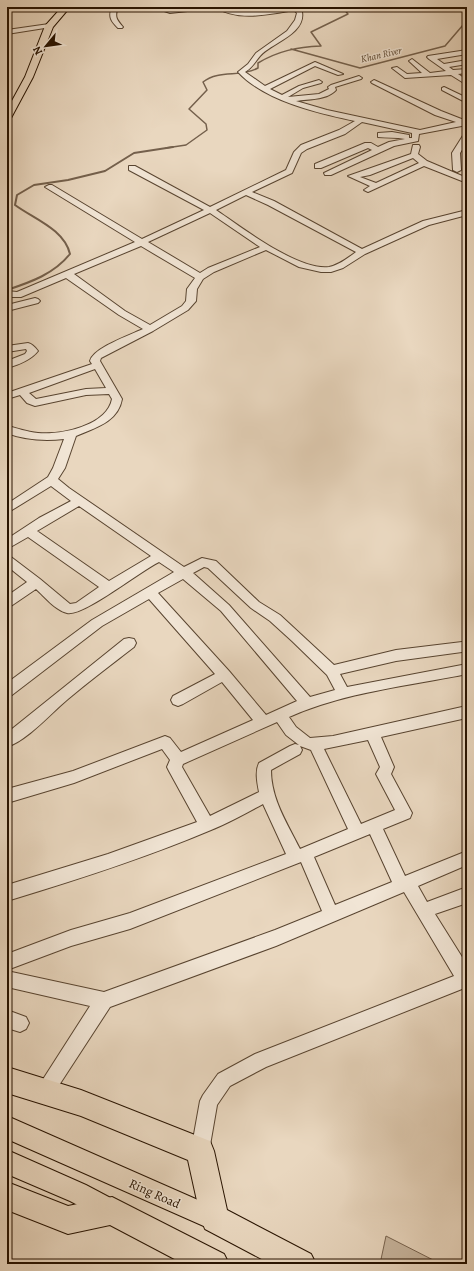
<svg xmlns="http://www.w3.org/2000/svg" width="474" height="1271" font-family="Alegreya,serif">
<rect width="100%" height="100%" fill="#e9d7bf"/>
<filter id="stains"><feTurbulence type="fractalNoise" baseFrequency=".005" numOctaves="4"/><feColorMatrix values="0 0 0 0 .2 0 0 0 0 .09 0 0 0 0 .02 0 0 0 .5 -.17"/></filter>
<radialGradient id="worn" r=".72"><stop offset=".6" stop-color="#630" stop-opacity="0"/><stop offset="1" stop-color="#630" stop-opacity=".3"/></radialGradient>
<path fill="#c8b69f" stroke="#786450" d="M386 1236 441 1264H380Z"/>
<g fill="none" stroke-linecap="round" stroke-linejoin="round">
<path stroke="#74604c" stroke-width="1.5" d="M291 49 360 68 445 46 463 25 467 24
M166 148 186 145 207 130 206 124 189 109 207 90 203 82C220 69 240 78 258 68V63C278 51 297 47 321 46L311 32 348 14 342 7"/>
<path stroke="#74604c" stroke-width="2" d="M7 290C31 282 54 274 70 254 64 229 34 219 15 205L17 195 34 185 68 180 105 171 134 153 173 147"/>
<defs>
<path id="minor" d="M112 7H118C114 17 117 20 123 27L122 28H118C111 21 108 17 112 7Z
M153 7 170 9 208 7 205 9 170 13Z
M216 7C230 7 242 12 256 12 272 12 284 7 298 7L302 12C306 34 271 43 260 56 255 62 253 67 245 72L265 86 315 62 343 74 338 75 315 66 270 89 282 95 299 86 319 80 322 82 321 83 303 88 288 97 319 94 329 89 328 87 331 85 359 76 362 78 361 79 335 87 336 90C327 100 309 99 296 101L327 110 420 130 456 122 435 115 372 83 371 82 374 80 441 111 464 120H467V125L419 134 418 141 394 146 331 175H325L324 173 372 150 368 148 321 168H315V164L365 143H371L378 147 389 142 405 139C396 137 387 138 378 137V133L392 132 409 135V138H412V133L362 122 345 134 307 149 301 153 292 173 252 192 274 201 362 249 423 221 467 210V215L429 225 365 254 343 268 331 272H321L299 267 266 250 214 272 203 279 197 289 196 301 188 310 153 331 101 358 100 361 122 399C118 422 95 428 76 436L65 468 58 479 69 488 184 567 202 558 216 561 259 602 280 615 334 665 396 650 462 642 467 643V651L462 652 396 661 340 674 347 687 467 664V674C408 686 345 692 289 717L296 727 310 738 333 736 462 707 467 709V717L462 719 381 737 394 767 391 774 412 813 410 818 383 829 405 876 467 851V865L418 886 427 902 467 887V903L435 914 467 965V987L266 1067 230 1086 217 1105 209 1151 207 1158 200 1160 193 1158 191 1151 200 1101 203 1095 218 1074 255 1054 454 976 404 892 276 946 110 1007 52 1096 46 1099 40 1096 37 1090 40 1084 90 1006 7 987V971L104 992 275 930 322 911 301 862 130 929 71 946 7 970V954L71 930 130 913 286 854 263 804C246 813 229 823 211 830 145 858 76 880 7 901V885L108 854 197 822 169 771 167 767 170 760 162 749 74 783 7 803V789L73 771 165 736 170 738 181 752 253 720 222 682 183 704 178 706 173 704 171 700 173 696 215 674 149 599 102 626 12 695 7 697V683L92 620 174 572 159 562C140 571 83 617 67 613 55 610 45 597 36 589L11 606 7 608V596L27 582 7 566V556L11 557 40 579 70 604 76 603 99 587 28 537 7 549V539L39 518 71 501 51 486 7 513V504L48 477 53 468 64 439C45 441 25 440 7 433V426C17 428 27 432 38 433 61 435 107 426 112 399L109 394 86 395 35 406 27 403 20 395 7 399V393L92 364 90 361C93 348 130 335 143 329L119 315 66 278 21 297H7V291L17 292 135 242 45 187 49 185H52L142 239 204 210 129 170V166H135L210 207 286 170 294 152 301 145 339 130 355 121C317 113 265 101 238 72L248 64 256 53 287 31 295 20 297 13 294 10C272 14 236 22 216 7ZM246 195 268 205 356 252C348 258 339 265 329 267 298 271 241 227 216 210ZM210 213 260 247 208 268 200 273 148 242ZM141 246 195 278 187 289 186 301 182 306 150 325 125 311 74 274ZM95 369 106 388 86 389 36 399 29 393ZM79 506 151 556 109 581 37 531ZM204 567 208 568 251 608 270 621 292 641 327 675 335 690 310 697 229 605 193 573ZM183 579 221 611 297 701 266 715 229 671 158 593ZM277 722 286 735 299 745 295 744 290 746 259 763C255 771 257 782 259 792L210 816 182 767 183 764ZM368 740 380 767 376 774 395 810 361 824 324 749ZM300 746 311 750 348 829 300 849C287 823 271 799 271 770L300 754 302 750ZM370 834 392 882 335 905 314 857Z
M49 24 52 26 51 27 7 34V30Z
M467 50V54L437 59 444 64 467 60V64L449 67 453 70 467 69V73L458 74 467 80V85L451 75 405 78 392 68 397 67 407 74 422 73 409 61 412 59 430 73 446 71 429 59 427 57 428 56Z
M444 87 467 98V103L442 90V88Z
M464 134H467V142L460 153 461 170 457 172 453 170 452 153Z
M413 145H419L420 147 418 154 427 161 467 178V183L424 166 368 192 364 190 370 186 348 176 411 154ZM413 158 419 163 376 183 360 177 370 175Z
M35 298 38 299 40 301 38 303 7 311V305Z
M28 343C32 344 35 347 38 351 31 360 18 365 7 368V361L25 354 27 351 26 349 7 352V346Z
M129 638 134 639 136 643 134 647C112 664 89 681 68 699 50 714 29 739 7 747V733L124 639Z
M7 1010 26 1017 29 1023 26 1029 20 1032 7 1028Z"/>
<path id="major" d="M62 7H70L53 27 33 77 11 118 7 121V110L25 77 45 26Z
M7 1116 223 1211 227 1219 223 1227 215 1231 7 1139Z
M7 1150 86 1185 120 1203 124 1211 120 1219 112 1223 70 1201 7 1174Z"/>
<path id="highway" d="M7 1067 81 1090 210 1141 214 1151 227 1210 311 1254 316 1264H271L205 1229 201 1219 188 1160 81 1116 7 1093Z
M7 1182 68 1206 112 1197 224 1254 229 1264H184L110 1225 68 1234 7 1210Z"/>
</defs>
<use href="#minor" stroke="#584430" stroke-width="2"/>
<use href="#major" stroke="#281300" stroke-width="2"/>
<use href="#highway" stroke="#281300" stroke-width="2"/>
<use href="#minor" fill="#f1e5d5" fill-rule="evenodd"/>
<use href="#major" fill="#e9d7bf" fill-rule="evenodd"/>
<use href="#highway" fill="#e9d7bf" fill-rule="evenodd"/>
</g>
<g text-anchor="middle" stroke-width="3" stroke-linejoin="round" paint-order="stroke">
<g font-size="10" font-style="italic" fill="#5b4732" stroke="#f1e5d5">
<text transform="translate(381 54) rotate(-13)" y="4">Khan River</text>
</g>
<g font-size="13" fill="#281300" stroke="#f1e5d5">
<text transform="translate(155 1193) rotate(24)" y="5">Ring Road</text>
</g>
</g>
<rect width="474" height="1271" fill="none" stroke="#e9d7bf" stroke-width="24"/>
<rect x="8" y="8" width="458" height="1255" fill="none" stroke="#281300" stroke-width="2"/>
<rect x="12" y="12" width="450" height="1247" fill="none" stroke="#281300"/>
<g transform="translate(46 46) rotate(241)" stroke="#f1e5d5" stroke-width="3" paint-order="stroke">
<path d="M0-3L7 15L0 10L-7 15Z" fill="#281300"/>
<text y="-6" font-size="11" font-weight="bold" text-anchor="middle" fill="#281300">N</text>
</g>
<rect width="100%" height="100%" filter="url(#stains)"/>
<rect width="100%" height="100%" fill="url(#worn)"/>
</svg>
